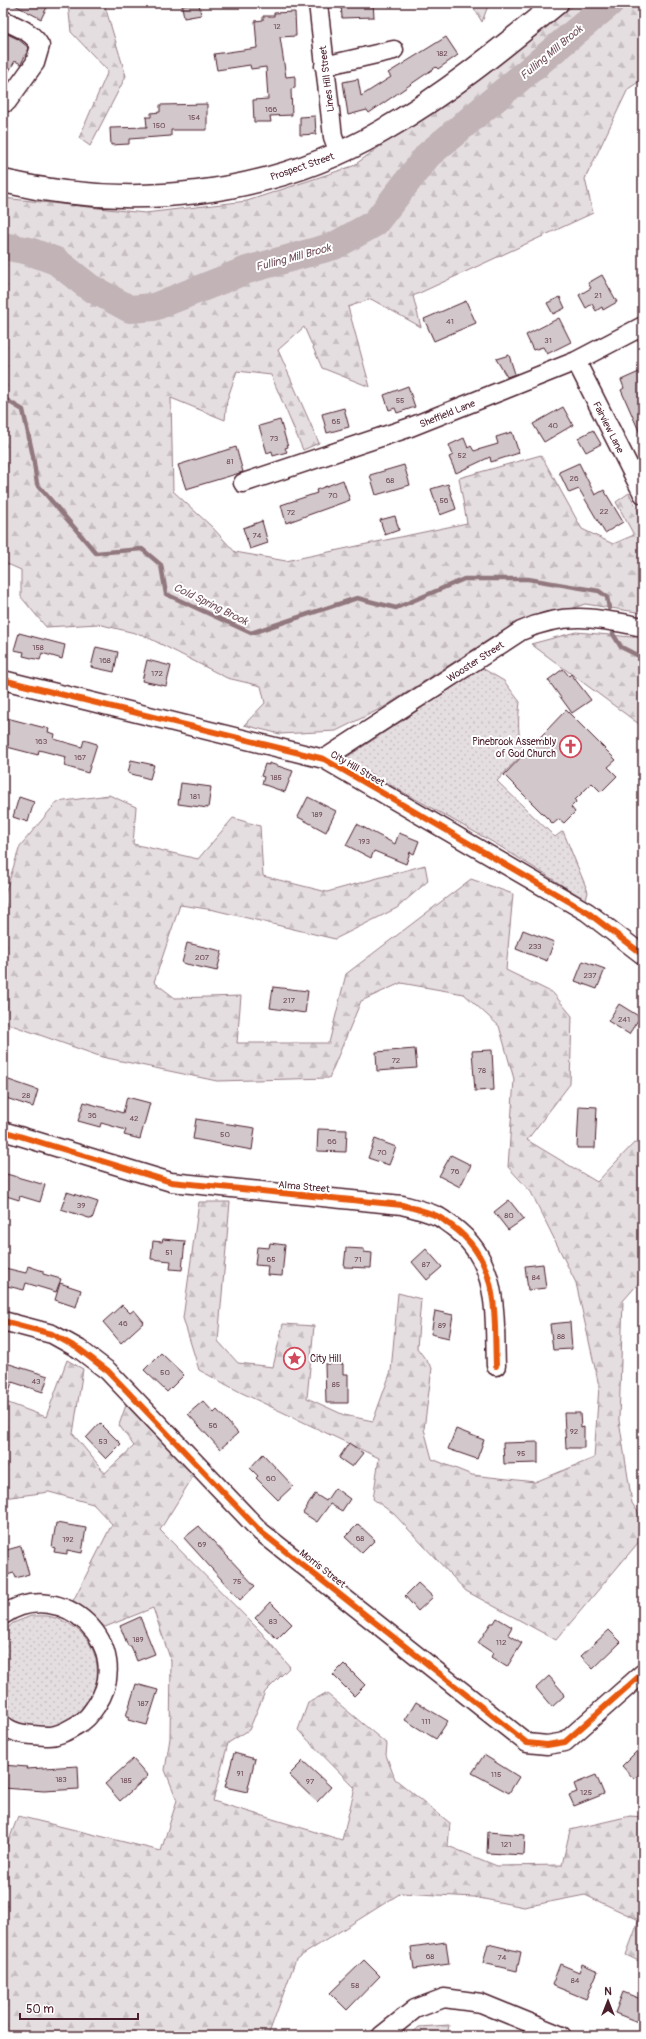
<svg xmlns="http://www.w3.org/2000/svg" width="646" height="2039" font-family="Pangolin,sans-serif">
<defs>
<pattern id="grass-dots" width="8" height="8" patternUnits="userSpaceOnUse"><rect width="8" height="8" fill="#e5dee0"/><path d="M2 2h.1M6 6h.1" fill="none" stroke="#c6bec0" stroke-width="1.8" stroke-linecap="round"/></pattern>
<pattern id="forest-firs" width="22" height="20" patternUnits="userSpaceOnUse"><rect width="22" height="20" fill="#e5dee0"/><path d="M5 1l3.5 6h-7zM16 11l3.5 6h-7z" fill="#c6bec0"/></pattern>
</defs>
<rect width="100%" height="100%" fill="#fff"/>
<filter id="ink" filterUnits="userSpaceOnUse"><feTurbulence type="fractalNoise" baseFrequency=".025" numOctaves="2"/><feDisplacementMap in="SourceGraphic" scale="8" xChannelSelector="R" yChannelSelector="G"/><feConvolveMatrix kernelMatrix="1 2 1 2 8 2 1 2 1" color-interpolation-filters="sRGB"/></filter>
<g filter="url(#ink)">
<path fill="url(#grass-dots)" stroke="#987e86" d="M482 668 504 681 520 702C518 719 517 736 524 752L497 781 555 837 563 831 588 892 586 900 496 844 344 759Z
M31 1616C38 1616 46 1615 52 1617 125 1636 103 1738 35 1728 23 1726 12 1722 3 1713V1632L13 1623Z"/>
<path fill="url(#forest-firs)" stroke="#987e86" d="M68 3H104L126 76 90 146 79 138 108 71 71 32Z
M471 3H489L482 22Z
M577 3H643V79L628 89 585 179 593 213 413 296 421 327 371 299 348 307 370 387 322 368 304 327 278 350 319 443 303 450 271 375 237 371 227 400 225 420 171 398 173 491 212 527 235 552 286 561 467 523 459 478 541 455 582 529 613 544 634 535 616 502 629 493 643 520V613L585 604 499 633 384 707 336 731 280 734 244 725 265 703 261 686 227 678 143 635 98 624 46 627 21 597V570L3 562V198L145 213 247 201 353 166Z
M576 632 643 638V727L531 644Z
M109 795 136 807 133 844 198 859 233 818 260 826 263 876 327 892 425 865 428 881 397 908 335 939 214 910 180 905 154 982 175 998 241 996 237 1043H329L346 974 471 879 513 894 506 970 553 993 572 1016 570 1084 527 1140 597 1182 634 1143 643 1144V1278L623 1301 619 1420 632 1503 643 1520V1537L556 1640 466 1591 394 1514 373 1499 379 1458 240 1392 199 1370 183 1318 199 1202H230L218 1341 238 1363 273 1367 283 1324 314 1326 307 1398 344 1415 373 1421 391 1371 398 1293 421 1299 417 1348 432 1368 424 1429 432 1459 472 1475 535 1482 594 1458 599 1386 576 1283 531 1192 508 1167 514 1079 499 1026 464 994 401 983 361 1001 329 1078 217 1081 102 1057 3 1022V900L20 846 57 802Z
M67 1360 83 1369 73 1434 105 1473 134 1446 119 1425 126 1405 194 1475 160 1530 260 1631 290 1667 265 1692 249 1730 228 1743 213 1801 342 1840 355 1788 298 1730 308 1703 326 1693 387 1744 386 1755 395 1779 450 1823 448 1846 497 1866 562 1865 570 1830 630 1816 643 1817V1963L626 1955 639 1920 585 1895 524 1907 474 1897 401 1893 296 1959 268 2036H3V1856L18 1816 161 1851 177 1800 165 1770 170 1738 171 1661 153 1608 105 1627 73 1601 112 1524 93 1504 49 1492 3 1498V1401L46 1417Z
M449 2025 447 2036H409L419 2027Z"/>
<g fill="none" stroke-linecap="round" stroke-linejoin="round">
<path stroke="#91787e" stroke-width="4.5" d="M3 398 23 410 33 456 37 484 96 553 142 549 161 565 166 594 251 633 357 598 396 608 464 579H528L599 591 607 597 609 608
M613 634 621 647 643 658"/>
<path stroke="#c1b3b6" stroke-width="28" d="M3 246 29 251 56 261 89 287 130 309 154 307 247 270 334 246 375 223 428 155 610 3"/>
</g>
<path fill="#d2c7cb" stroke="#4a1f2b" d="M11 3H49L41 19Z
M199 3 201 15 184 18 182 6Z
M341 3H373L374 17 342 18Z
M295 12 296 36 280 37 286 77 295 76V88L291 89 292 115 270 116 271 122H254L253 100 268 99 266 67 251 69 250 65 217 70 214 54 257 48 255 21 263 20V16H274V13Z
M3 32 18 39 29 48 21 64 15 61 3 81Z
M446 37 458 55 438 69 436 67 369 113 367 110 348 115 343 82 358 79 361 96 391 77 388 73Z
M207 104V130H171V136L129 139V144L111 145 110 128 147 127 146 117H151V113L160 112V105Z
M315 116 316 134 300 135V117Z
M602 275 617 302 603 310 602 307 596 311 592 304 586 308 579 295 591 288 588 283Z
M560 297 565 308 553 314 547 303Z
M466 301 476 323 434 341 424 319Z
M559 318 571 342 547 354 543 347 533 350 526 335Z
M509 355 515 374 507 377 496 359Z
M639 372 643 381V440L621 390 624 388 621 380Z
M408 386 415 407 397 413 395 408 389 410 384 395Z
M563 407 573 425 544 442 533 424Z
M344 408 349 427 327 433 322 414Z
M280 420 288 447 285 448 287 452 273 456 272 451 267 453 259 426Z
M593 430 601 444 586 452 578 438Z
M512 432 519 453 491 462 490 457 456 473 449 457 453 455 449 445 464 438 468 448 471 446 474 451 498 444 496 437Z
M236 447 243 472 186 489 178 465Z
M579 463 595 495 604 490 623 522 605 533 579 489 569 493 559 472Z
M404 465 410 485 376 495 370 475Z
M343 480 350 500 286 523 281 505 317 493 316 490Z
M448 484 456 509 440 515 431 489Z
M395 516 399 530 385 535 380 520Z
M262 521 268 543 250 549 243 528Z
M19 633 65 645 62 659 42 653 40 660 23 656 24 652 14 650Z
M96 647 118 652 114 672 91 667Z
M147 660 171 666 166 686 142 681Z
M563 669 569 676 571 674 591 700 572 713 548 680Z
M566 710 616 760 608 767 617 776 601 792 592 783 575 800 576 802 571 807 575 812 564 823 559 819 553 824 504 775Z
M3 717 49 729 48 732 55 734 54 739 82 747 84 740 97 744 88 773 64 766 66 757 39 750 38 755 3 746Z
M131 760 154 765 150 779 128 773Z
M269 763 293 771 285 792 262 784 264 777 261 776 265 764 269 765Z
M181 783 211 787 208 808 178 804Z
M19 797 34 802 28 822 13 817Z
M308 797 336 811 326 832 298 817Z
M357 824 395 844 399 833 419 841 414 854 410 852 406 864 374 851 371 858 346 845Z
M523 930 554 942 547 961 516 949Z
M187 943 222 951 217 971 182 963Z
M583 961 605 969 597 989 575 981Z
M273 987 308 991 305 1013 270 1008Z
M619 1004 640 1017 629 1034 608 1021Z
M415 1049 417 1068 377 1071 376 1052Z
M492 1050 494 1090 475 1091 472 1051Z
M3 1078 38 1090 33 1107 3 1097Z
M127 1097 150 1103 140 1139 124 1135 126 1130 101 1123 100 1127 78 1121 84 1102 123 1113Z
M579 1106 597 1107 595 1148H577Z
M196 1119 255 1128 252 1150 193 1139Z
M318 1129 347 1130 346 1152 317 1151Z
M375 1139 396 1147 389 1165 368 1158Z
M451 1155 471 1165 460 1187 439 1176Z
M3 1173 45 1185 40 1202 20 1196 19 1200 3 1195Z
M67 1192 98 1202 92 1219 61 1209Z
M509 1200 524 1219 508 1230 494 1212Z
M163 1239 185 1241 182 1270 170 1269 171 1261 151 1259 153 1241 162 1242Z
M270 1243 285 1245 282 1276 267 1275 268 1266 255 1265 257 1247 269 1248Z
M346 1248 364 1249V1252L372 1253 371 1268 344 1267Z
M426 1249 442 1267 427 1280 412 1262Z
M543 1264 546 1288 528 1290 525 1266Z
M28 1266 43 1271V1274L61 1279 56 1292 26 1283 24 1290 3 1285 5 1268 26 1273Z
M60 1283 81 1290 76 1307 55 1300Z
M122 1305 130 1313 134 1310 144 1322 121 1343 103 1322Z
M435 1311 453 1315 449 1338 431 1334Z
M570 1322 572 1349 553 1350 550 1324Z
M161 1353 184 1375 167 1392 144 1370Z
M3 1362 48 1376 43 1392 12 1382 7 1399H3Z
M325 1364H343V1374H348V1403H326Z
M203 1401 214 1413 217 1410 238 1433 220 1449 188 1414Z
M564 1413H580L581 1428 584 1427V1448H566Z
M100 1423 121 1444 106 1459 86 1438Z
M456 1429 484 1440 477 1459 448 1449Z
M538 1442V1463L504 1464 503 1443Z
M349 1443 363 1453 352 1467 339 1458Z
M263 1454 293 1486 278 1500 256 1478 258 1476 250 1468Z
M335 1488 350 1499 342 1511 330 1504 317 1522 303 1513 315 1494 326 1501Z
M56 1523 86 1528 82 1553 67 1550V1554L54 1552 55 1548 52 1547Z
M358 1524 375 1540 362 1553 345 1537Z
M199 1526 255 1586 240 1600 184 1538Z
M21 1546 29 1574 16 1578 14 1573 3 1576V1551Z
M418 1583 433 1597 418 1611 405 1596Z
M270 1602 292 1624 277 1639 255 1618Z
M140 1617 155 1654 137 1661 131 1646H128L120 1626Z
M497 1618 512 1627 508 1634 522 1643 507 1667 491 1657 493 1653 478 1643 491 1623H494Z
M609 1630 621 1642 593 1669 581 1656Z
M344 1664 365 1685 354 1696 333 1675Z
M549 1676 562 1691 564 1696 552 1707 536 1688Z
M136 1684 158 1690 147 1725 128 1720 129 1717 126 1716Z
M416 1702 448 1721 436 1739 405 1720Z
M643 1745V1770L634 1779 622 1766Z
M234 1753 255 1759 247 1792 225 1787Z
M484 1755 519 1777 509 1793 472 1773Z
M133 1759 148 1776 120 1801 105 1784Z
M303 1761 331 1787 317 1802 289 1775Z
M3 1765 27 1767 26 1769 78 1766 79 1789 44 1791 3 1788Z
M596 1775 604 1794 574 1806 569 1795 577 1792 574 1784Z
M488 1832 525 1835 524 1855 487 1853Z
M446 1942 449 1964 414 1969 411 1947Z
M488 1944 521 1952 517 1971 483 1963Z
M364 1960 380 1976 347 2010 330 1993Z
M560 1964 579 1972 582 1964 598 1971 586 1999 552 1985Z
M623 1992 643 2000V2024L615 2013Z"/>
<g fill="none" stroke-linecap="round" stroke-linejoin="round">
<defs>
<path id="minor" d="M318 3 333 137 339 153
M3 20C17 27 32 31 40 46L35 63 7 102
M324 66 394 50
M576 361 643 494
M243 483 408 428 576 361 643 326
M3 680 324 759 587 912 643 955
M324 759 521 631C565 611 597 618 643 627
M3 1131 171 1182 402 1205C413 1208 426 1211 437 1216 442 1218 447 1223 452 1226 500 1261 494 1313 496 1366
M3 1321 52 1334 79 1349 108 1371 261 1532 527 1743 547 1745 565 1742 643 1673
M3 1615C62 1575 137 1646 96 1706 90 1714 87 1720 77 1725 68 1730 60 1736 49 1736 33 1735 17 1736 3 1725
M381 2036 415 2009 444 1998 481 2003 562 2036"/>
<path id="major" d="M3 181C129 211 269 197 382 131 445 95 501 49 557 3"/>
</defs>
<use href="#minor" stroke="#4a1f2b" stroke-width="21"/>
<use href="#major" stroke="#4a1f2b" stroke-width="25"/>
<use href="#minor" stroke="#fff" stroke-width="18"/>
<use href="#major" stroke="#fff" stroke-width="22"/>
<defs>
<path id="cycleway" d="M3 680 324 759 587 912 643 955
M3 1131 171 1182 402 1205C413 1208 426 1211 437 1216 442 1218 447 1223 452 1226 500 1261 494 1313 496 1366
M3 1321 52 1334 79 1349 108 1371 261 1532 527 1743 547 1745 565 1742 643 1673"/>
</defs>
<use href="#cycleway" stroke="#fff" stroke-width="8"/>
<use href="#cycleway" stroke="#e8590c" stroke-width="6"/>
</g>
</g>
<defs>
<symbol id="church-ring" viewBox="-11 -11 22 22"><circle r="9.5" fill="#fff" stroke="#d1495b" stroke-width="1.5"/><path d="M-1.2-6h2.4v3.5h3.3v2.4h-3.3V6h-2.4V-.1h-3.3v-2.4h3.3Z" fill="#d1495b"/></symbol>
<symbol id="sight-ring" viewBox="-11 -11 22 22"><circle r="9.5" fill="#fff" stroke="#d1495b" stroke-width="1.5"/><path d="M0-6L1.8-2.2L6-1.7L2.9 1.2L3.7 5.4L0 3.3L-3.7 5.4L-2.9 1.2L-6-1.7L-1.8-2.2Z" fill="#d1495b"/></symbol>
</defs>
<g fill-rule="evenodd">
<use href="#church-ring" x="558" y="734" width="25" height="25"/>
<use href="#sight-ring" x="282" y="1346" width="25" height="25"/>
</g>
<g text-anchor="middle" stroke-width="4" stroke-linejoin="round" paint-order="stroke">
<g font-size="8" fill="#6c4953">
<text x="277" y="29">12</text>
<text x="442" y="56">182</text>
<text x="271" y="112">166</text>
<text x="194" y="120">154</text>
<text x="159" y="128">150</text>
<text x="598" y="298">21</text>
<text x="450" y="324">41</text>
<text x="548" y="343">31</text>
<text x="400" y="403">55</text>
<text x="336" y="424">65</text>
<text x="553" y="428">40</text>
<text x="274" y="441">73</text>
<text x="462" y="458">52</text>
<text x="230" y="464">81</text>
<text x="574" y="481">26</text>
<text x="390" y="483">68</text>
<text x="333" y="498">70</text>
<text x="444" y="503">56</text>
<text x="604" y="514">22</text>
<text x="291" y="515">72</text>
<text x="257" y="538">74</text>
<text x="38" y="650">158</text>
<text x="105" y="663">168</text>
<text x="157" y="676">172</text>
<text x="41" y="744">163</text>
<text x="80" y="760">167</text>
<text x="276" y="780">185</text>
<text x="195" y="799">181</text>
<text x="317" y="817">189</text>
<text x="364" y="844">193</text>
<text x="535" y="949">233</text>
<text x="202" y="960">207</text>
<text x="590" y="978">237</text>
<text x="289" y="1003">217</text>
<text x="624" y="1022">241</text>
<text x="396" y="1063">72</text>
<text x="482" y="1073">78</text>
<text x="26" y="1098">28</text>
<text x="92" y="1118">36</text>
<text x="134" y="1121">42</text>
<text x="225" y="1137">50</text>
<text x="332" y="1144">66</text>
<text x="382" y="1155">70</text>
<text x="455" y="1174">76</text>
<text x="81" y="1208">39</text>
<text x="509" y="1218">80</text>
<text x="169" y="1255">51</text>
<text x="271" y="1262">65</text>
<text x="358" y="1262">71</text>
<text x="426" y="1267">87</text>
<text x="536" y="1280">84</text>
<text x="123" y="1326">46</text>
<text x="442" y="1328">89</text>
<text x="561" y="1339">88</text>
<text x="165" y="1375">50</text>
<text x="36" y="1384">43</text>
<text x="336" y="1387">85</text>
<text x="213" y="1428">56</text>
<text x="574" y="1434">92</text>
<text x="103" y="1444">53</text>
<text x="521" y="1456">95</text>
<text x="271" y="1481">60</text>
<text x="360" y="1541">68</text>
<text x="68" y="1542">192</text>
<text x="202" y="1547">69</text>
<text x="237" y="1584">75</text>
<text x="273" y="1624">83</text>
<text x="138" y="1642">189</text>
<text x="501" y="1645">112</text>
<text x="143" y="1706">187</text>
<text x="426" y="1724">111</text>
<text x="240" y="1776">91</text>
<text x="496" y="1777">115</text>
<text x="61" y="1782">183</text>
<text x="126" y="1783">185</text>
<text x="310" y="1784">97</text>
<text x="586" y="1795">125</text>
<text x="506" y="1847">121</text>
<text x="430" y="1959">68</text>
<text x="502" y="1960">74</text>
<text x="575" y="1983">84</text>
<text x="355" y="1988">58</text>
</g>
<g font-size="10" fill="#4a1f2b" stroke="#fff">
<text transform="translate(326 79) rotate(-97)" y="4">Lines Hill Street</text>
<text transform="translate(302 166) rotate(-19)" y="4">Prospect Street</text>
<text transform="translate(447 413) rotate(-22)" y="4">Sheffield Lane</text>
<text transform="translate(609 427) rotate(63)" y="4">Fairview Lane</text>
<text transform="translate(475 661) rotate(-33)" y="4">Wooster Street</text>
<text transform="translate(358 768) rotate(30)" y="4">City Hill Street</text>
<text transform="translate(304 1186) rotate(5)" y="4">Alma Street</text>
<text transform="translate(323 1568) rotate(38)" y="4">Morris Street</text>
</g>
<g font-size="10" fill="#4a1f2b" stroke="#fff" text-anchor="end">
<text x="556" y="745">Pinebrook Assembly<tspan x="556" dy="12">of God Church</tspan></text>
<text x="310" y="1362" text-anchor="start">City Hill</text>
</g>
<g font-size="11" font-style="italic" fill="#74535c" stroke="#fff">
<text transform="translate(551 52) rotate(-40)" y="4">Fulling Mill Brook</text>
<text transform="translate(293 257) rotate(-15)" y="4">Fulling Mill Brook</text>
<text transform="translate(211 604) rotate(26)" y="4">Cold Spring Brook</text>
</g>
</g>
<rect width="646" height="2039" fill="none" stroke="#fff" stroke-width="16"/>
<rect x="8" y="8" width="630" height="2023" fill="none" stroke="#4a1f2b" stroke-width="1.5" filter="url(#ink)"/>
<g transform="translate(608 2001)" stroke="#ffffff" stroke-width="3" paint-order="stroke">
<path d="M0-3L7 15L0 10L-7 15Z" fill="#4a1f2b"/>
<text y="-6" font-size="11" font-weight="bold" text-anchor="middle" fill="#4a1f2b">N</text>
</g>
<path d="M20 2013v6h118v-6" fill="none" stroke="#4a1f2b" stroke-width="2"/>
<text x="26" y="2013" font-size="12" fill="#4a1f2b" stroke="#ffffff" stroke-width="3" paint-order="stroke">50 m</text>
</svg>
